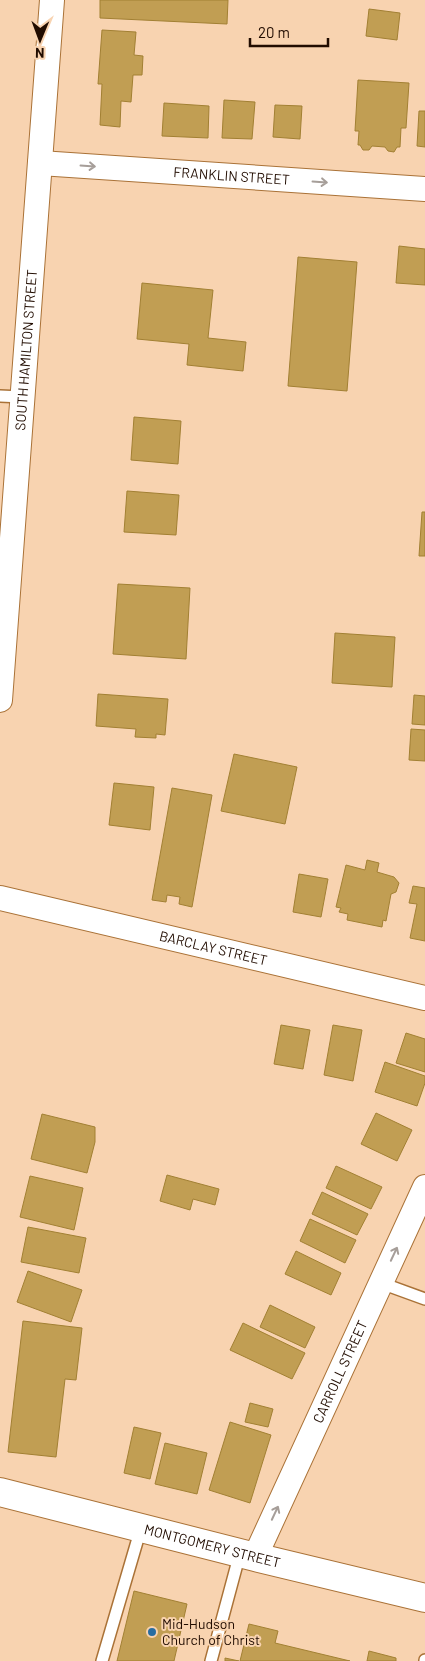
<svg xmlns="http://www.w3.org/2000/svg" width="425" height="1661" font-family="Barlow,sans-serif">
<rect width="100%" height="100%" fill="#f8d3b0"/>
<path fill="#c19e53" stroke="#a28033" d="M100 0H228L227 24 100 18Z
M369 9 400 13 397 40 366 36Z
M102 30 136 32 134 55 143 56 142 75H133L131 102 121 101 120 127 100 125 102 84H98Z
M358 80 409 83 406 128H401L400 147H397L394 152 388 151 385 147 372 146 369 150H363L360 145H358L359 131H355Z
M224 100 255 102 252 139 222 138Z
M164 103 209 106 208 138 162 136Z
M275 105 302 106 300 139 273 137Z
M419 111H425V147L417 146Z
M399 246 425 249V285L396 283Z
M298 257 357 262 347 391 288 386Z
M142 283 213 290 208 338 246 342 243 371 187 365 189 344 137 339Z
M134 417 181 421 178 464 131 460Z
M127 491 179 495 176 535 124 532Z
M422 512H425V556H419Z
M118 584 190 588 186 659 113 654Z
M335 633 395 637 392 687 332 683Z
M98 694 168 699 165 735 156 734V738L135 737 136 729 96 726Z
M414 695 425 696V725L412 724Z
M411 729 425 730V761L409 760Z
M234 754 297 767 285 824 221 811Z
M114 783 154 787 150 830 109 825Z
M172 788 212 795 192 907 179 904 180 897 167 895 166 902 152 900Z
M367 860 379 863 377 872 394 877 399 883 396 892 391 894 386 921 383 920 382 927 347 920 348 914 339 912 341 908 336 907 346 865 365 870Z
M299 874 328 879 321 917 293 912Z
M413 886 425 888V941L410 938 417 904 409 903Z
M281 1025 310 1030 303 1069 274 1064Z
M333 1025 362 1030 353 1081 324 1075Z
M406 1033 425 1039V1072L396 1063Z
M385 1062 425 1076V1083L417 1106 375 1092Z
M376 1113 412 1130 397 1161 361 1144Z
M42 1114 95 1127V1142L87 1173 31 1159Z
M336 1166 382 1187 371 1209 326 1188Z
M167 1175 219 1189 215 1205 193 1199 190 1210 160 1201Z
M30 1176 83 1188 74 1230 20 1217Z
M322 1192 368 1214 357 1235 312 1214Z
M310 1219 356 1240 345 1263 300 1241Z
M28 1227 86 1238 79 1273 21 1262Z
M296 1251 341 1273 331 1295 285 1274Z
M28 1271 82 1290 71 1322 17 1302Z
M270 1305 315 1327 305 1348 260 1327Z
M23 1321 82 1328 76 1380 65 1379 56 1457 8 1452Z
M243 1323 305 1353 292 1379 230 1350Z
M250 1403 273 1409 268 1427 245 1422Z
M230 1422 271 1435 250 1503 209 1490Z
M134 1427 161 1433 150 1479 124 1473Z
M165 1443 207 1453 197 1494 155 1484Z
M134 1591 187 1604 174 1661H117Z
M249 1624 278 1631 275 1643 350 1661H240Z
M369 1651 396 1658V1661H367Z
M225 1658 239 1661H225Z"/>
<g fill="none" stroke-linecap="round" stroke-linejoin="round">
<defs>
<path id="lane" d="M0 396 22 397
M381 1283 425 1299
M102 1661 141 1528
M211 1661 240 1553
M425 1661V1660"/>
<g id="street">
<path id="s1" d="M40 163 425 189"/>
<path id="s2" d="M0 700 52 0"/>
<path id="s3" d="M0 898 425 998"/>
<path id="s4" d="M255 1557 425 1187"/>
</g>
<g id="secondary">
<path id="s5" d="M0 1492 255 1557 425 1598"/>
</g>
</defs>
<use href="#lane" stroke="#aa7237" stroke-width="14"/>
<use href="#street" stroke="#aa7237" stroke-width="26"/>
<use href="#secondary" stroke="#aa7237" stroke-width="30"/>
<use href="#lane" stroke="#fff" stroke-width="11"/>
<use href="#street" stroke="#fff" stroke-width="24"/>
<use href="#secondary" stroke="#fff" stroke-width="28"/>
</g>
<defs><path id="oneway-shaft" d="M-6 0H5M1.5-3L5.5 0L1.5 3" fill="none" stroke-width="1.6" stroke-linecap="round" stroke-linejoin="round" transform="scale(1.25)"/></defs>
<g stroke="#a69e99">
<use href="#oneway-shaft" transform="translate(88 166) rotate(4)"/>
<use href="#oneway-shaft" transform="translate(320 182) rotate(4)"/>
<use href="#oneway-shaft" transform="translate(394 1254) rotate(-65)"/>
<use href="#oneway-shaft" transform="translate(275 1513) rotate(-65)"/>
</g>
<circle fill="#276da1" stroke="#f8d3b0" stroke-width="2" cx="152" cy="1632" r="5"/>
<g text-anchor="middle" stroke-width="4" stroke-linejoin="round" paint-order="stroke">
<g font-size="14" fill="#210c00" stroke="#f8d3b0">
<text dy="5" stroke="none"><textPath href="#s1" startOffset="192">FRANKLIN STREET</textPath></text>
<text dy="5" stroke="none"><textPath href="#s2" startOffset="351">SOUTH HAMILTON STREET</textPath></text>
<text dy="5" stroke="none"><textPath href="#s3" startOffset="219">BARCLAY STREET</textPath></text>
<text dy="5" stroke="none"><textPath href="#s4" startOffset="204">CARROLL STREET</textPath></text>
<text dy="5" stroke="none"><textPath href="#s5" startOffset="219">MONTGOMERY STREET</textPath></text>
</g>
<g font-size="14" fill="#210c00" stroke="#f8d3b0" text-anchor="start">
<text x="162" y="1629">Mid-Hudson<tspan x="162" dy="16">Church of Christ</tspan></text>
</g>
</g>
<g transform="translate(40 40) rotate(181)" stroke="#f8d3b0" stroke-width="4" paint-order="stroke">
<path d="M0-4L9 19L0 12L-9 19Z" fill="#210c00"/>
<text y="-8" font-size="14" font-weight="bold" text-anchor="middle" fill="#210c00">N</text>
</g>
<path d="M250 38v8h78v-8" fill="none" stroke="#210c00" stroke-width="2.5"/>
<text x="258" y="38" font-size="15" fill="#210c00" stroke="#f8d3b0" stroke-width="4" paint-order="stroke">20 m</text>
</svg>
